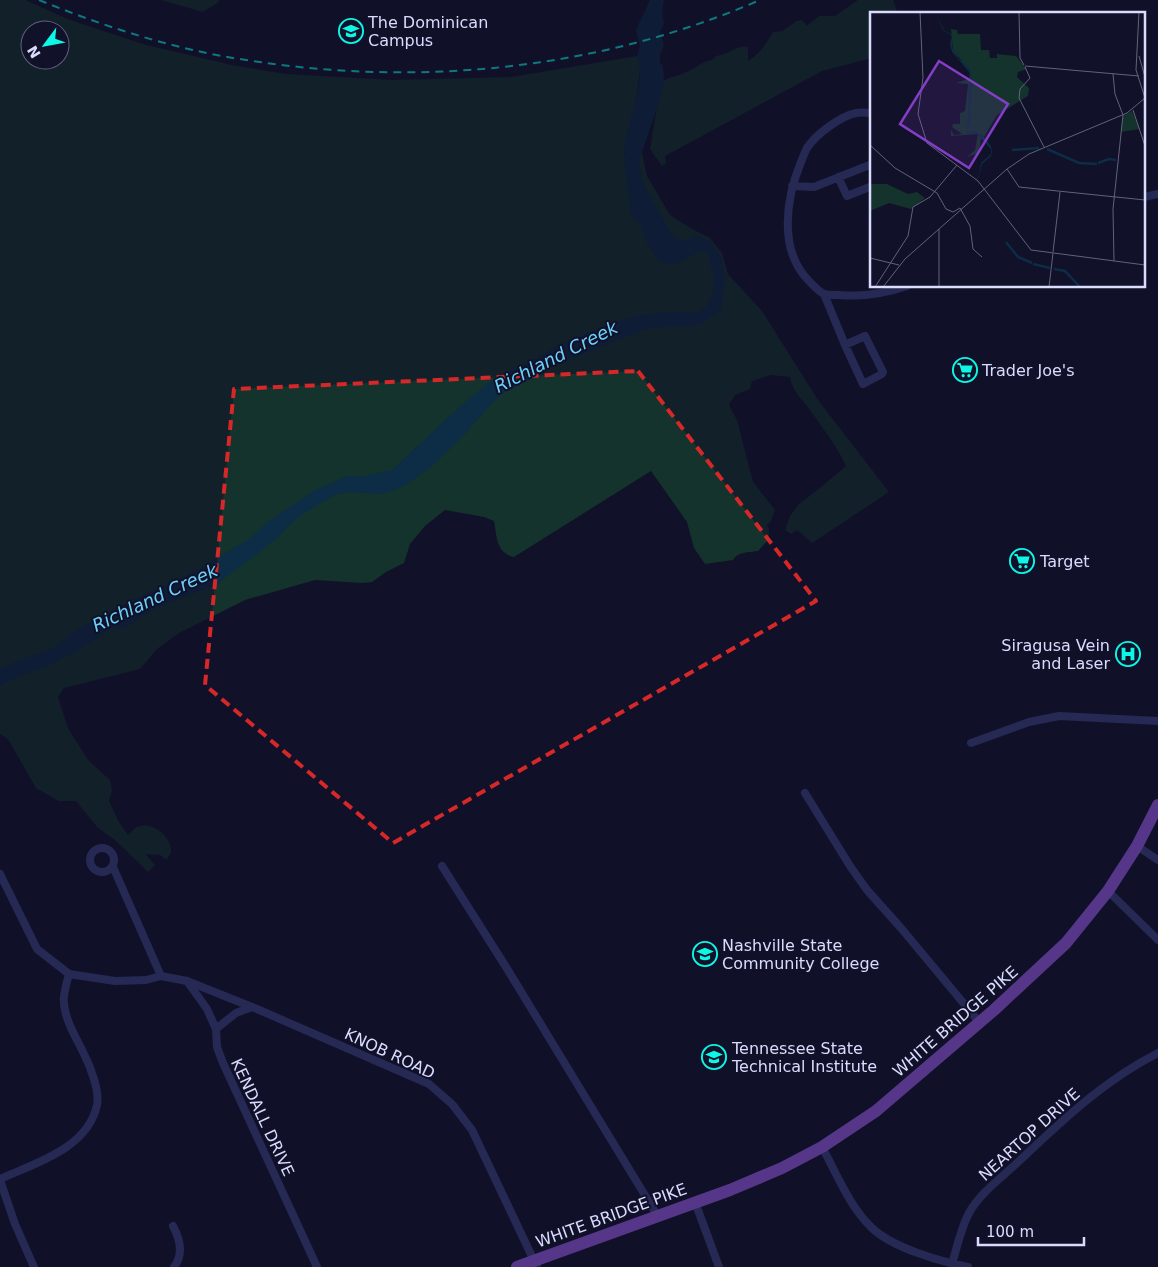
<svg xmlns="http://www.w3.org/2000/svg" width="1158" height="1267" font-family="'DejaVu Sans',sans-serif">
<rect width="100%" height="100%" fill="#111129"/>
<path fill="#14332c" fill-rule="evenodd" d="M0 0H25L70 20 146 45 232 65 286 74 393 80 511 77 637 56 641 64 635 106 628 130 624 156 642 153 647 176 670 215 692 229 710 238 722 253 728 274 762 311 818 400 889 492 812 543 797 530 791 534 785 530 790 516 798 505 821 487 846 466C837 446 822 427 810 410 802 399 792 391 790 377L771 375 752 381 750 389 735 395 729 405 737 420 753 482 775 510 771 521 767 525 769 530V539L758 551C748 553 739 551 733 560L705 564 694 548 687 522 651 471 514 557C496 553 497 537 494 521L484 517 445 510 425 526 410 544 404 563 386 572 372 582 362 583 315 580 245 600 179 633 157 649 140 669 64 688 58 697 68 728 88 760 110 780 112 790 109 801 119 822 128 835C131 833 134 828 137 827 152 820 173 837 171 853 170 854 167 859 167 860L160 855 145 854 155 865 148 872 115 840 98 828 76 801H59L36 788 8 739 0 734ZM30 30H60V60H30Z
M161 0H219V2L203 12Z
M858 0H893L898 14H872V58L822 71 665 156 666 163 662 166 650 149 659 94 663 81C672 76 679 76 686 72 695 69 702 61 712 60L716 56C728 55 736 45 748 47V61C760 54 766 44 773 32L783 31 796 21 802 20 807 26 819 16H835Z"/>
<path fill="#0d2c46" d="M650 0H664L662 13 664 23 660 32 664 45 660 55V62L663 67 664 82 660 99 640 158V168L643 183 674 239 681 242 697 238C702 240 708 242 712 245 730 259 724 291 721 310L701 324 685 327H664L646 329 562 362 499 396 475 422 465 434 432 466 407 484 396 490 382 494 350 492 335 495 298 517 279 536 255 556 227 576 217 585 168 603 153 610 126 627 113 628 77 651 47 666 11 680 0 686V669L20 660 54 648 74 632 112 610 201 568 249 539 270 520 315 490 348 476H365L392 470 456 410 487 384 500 376 537 358 557 346 615 322 631 317 666 312H697L705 308 713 292 714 278 708 254 701 250C695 253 689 258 683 261 654 274 648 243 639 222 627 217 631 207 629 196 627 178 623 164 625 146 628 122 647 77 637 56L640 46 636 30Z"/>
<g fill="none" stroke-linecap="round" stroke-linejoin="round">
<path stroke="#0d2c46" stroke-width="2" d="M652 67V57
M673 238 683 242
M690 239 695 237 710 242 712 245"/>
<path stroke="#3e4886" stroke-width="8" d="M872 113C867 113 861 112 856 113 841 116 816 134 807 148 805 152 803 157 801 162 786 198 778 250 809 281 813 285 818 291 824 294 828 295 834 295 839 295 863 297 884 294 907 286
M838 177 847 196 872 186
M792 186 814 187 872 164
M1144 197 1158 194
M824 294 845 345 863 384 882 374 883 372 865 336 845 345
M971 743 1029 722 1059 716 1158 721
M805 793 850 866 867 890 901 928 980 1023
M1137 846 1158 860
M90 860a12 12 0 1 1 24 0a12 12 0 1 1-24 0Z
M442 866 506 967 657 1215
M113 867 161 976
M0 874 37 949 69 974 115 981 146 980 161 976 187 981 257 1009 429 1084 452 1104 472 1130 537 1267
M1108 891 1158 940
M187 981 207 1009 216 1029 217 1047 223 1063 317 1267
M216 1029 236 1013 252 1007
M822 1147C837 1174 849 1206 872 1228 893 1248 939 1261 968 1267
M0 1179C36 1163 88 1148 97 1105 100 1091 90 1066 84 1054 76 1037 62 1016 64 996 65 989 67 981 69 974
M0 1180 15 1224 34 1267
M695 1202 719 1267
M173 1226C180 1239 184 1254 174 1267
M952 1264C957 1247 961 1228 969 1213 980 1193 1001 1178 1017 1163 1061 1122 1104 1080 1158 1053"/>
<path stroke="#a965fa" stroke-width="12" d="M517 1267 730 1190 782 1168 822 1147 876 1111 994 1010 1066 943 1108 891 1137 846 1158 805"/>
<path stroke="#0df7e6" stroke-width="2" stroke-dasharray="8 6" stroke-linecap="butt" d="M39 0C108 28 179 51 253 61 423 87 601 69 760 0"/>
</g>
<path d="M0 0H1158V1267H0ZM638 371 816 601 393 843 205 685 234 389Z" fill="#111129" fill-opacity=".55" fill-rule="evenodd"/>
<path fill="none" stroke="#d62828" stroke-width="4" stroke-dasharray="10 6" stroke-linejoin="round" d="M638 371 816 601 393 843 205 685 234 389Z"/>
<defs>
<symbol id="school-ring" viewBox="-11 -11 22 22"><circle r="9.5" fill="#111129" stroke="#0df7e6" stroke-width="1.5"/><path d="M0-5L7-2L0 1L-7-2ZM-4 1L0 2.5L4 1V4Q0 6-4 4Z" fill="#0df7e6"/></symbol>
<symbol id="supermarket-ring" viewBox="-11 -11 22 22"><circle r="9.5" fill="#111129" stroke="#0df7e6" stroke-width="1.5"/><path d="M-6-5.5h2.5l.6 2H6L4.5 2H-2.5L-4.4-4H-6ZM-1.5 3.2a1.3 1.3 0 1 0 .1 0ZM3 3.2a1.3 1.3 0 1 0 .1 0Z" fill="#0df7e6"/></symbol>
<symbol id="hospital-ring" viewBox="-11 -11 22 22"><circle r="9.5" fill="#111129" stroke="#0df7e6" stroke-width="1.5"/><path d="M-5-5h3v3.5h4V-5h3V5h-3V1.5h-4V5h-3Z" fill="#0df7e6"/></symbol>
<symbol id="university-ring" viewBox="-11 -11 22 22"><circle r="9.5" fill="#111129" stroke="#0df7e6" stroke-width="1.5"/><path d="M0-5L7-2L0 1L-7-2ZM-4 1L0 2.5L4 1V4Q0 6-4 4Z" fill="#0df7e6"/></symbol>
</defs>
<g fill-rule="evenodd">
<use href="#school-ring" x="337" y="17" width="28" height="28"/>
<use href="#supermarket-ring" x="951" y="356" width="28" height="28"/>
<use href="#supermarket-ring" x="1008" y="547" width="28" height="28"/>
<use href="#hospital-ring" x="1114" y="640" width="28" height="28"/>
<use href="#university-ring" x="691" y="940" width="28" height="28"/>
<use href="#university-ring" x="700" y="1043" width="28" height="28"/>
</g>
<g text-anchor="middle" stroke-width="4" stroke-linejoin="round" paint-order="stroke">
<g font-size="16" fill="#dadcfe" stroke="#111129" text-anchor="start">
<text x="368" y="28">The Dominican<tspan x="368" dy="18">Campus</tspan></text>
<text x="982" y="376">Trader Joe's</text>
<text x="1040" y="567">Target</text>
<text x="1110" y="651" text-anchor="end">Siragusa Vein<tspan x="1110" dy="18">and Laser</tspan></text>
<text x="722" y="951">Nashville State<tspan x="722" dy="18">Community College</tspan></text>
<text x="732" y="1054">Tennessee State<tspan x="732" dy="18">Technical Institute</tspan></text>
</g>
<g font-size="16" fill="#dadcfe" stroke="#111129">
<text transform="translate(955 1021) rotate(-41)" y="6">WHITE BRIDGE PIKE</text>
<text transform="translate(390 1053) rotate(25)" y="6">KNOB ROAD</text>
<text transform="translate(263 1117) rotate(65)" y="6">KENDALL DRIVE</text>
<text transform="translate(1029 1134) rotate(-42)" y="6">NEARTOP DRIVE</text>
<text transform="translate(611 1215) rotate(-20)" y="6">WHITE BRIDGE PIKE</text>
</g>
<g font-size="18" font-style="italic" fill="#6cd1fa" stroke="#111129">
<text transform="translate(556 357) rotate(-27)" y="6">Richland Creek</text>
<text transform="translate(155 598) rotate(-25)" y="6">Richland Creek</text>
</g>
</g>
<g transform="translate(870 12)">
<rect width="275" height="275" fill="#111129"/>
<path d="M81 17 87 18 88 22H110L111 38H119L120 46H127V42L146 44 157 57 148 60 147 65 159 76 158 84 127 103 114 125 108 122 111 126 109 141 97 145 105 138 108 122 81 124V118L84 123 92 122 82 115 83 112H90V101L95 99 98 72 86 71 99 67 100 58 83 39ZM262 99 270 117 251 120 253 104ZM0 172H17L38 182 47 180 55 186 41 197 19 191 0 199Z" fill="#14332c"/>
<path d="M65 0 74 18 82 23V35L89 47 97 53 100 58 110 54 112 49 113 48 110 54 100 58 102 68 101 93 99 98 101 107 97 120 105 119 115 126 121 134 122 140 121 144 112 152 109 164 100 176 109 163 111 151 121 142V137L107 122 97 121 100 61 82 40 80 32 82 24 73 18Z" fill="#0d2c46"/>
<path fill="none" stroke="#0d2c46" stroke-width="2.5" d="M177 137 209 151 227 152M142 138 169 136M228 151 239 147 246 148M136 230 148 245 162 251M163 252 180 256M184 257 195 259 210 275"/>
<path fill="none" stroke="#61627e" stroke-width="1" d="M50 0 53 66 48 102 57 131 108 169 161 238 275 253M149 0 150 46 154 53M269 0 266 58 275 86M269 44 275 65M155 54 269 64M155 55 160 66 150 77 149 86 174 135M243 62 245 82 253 103 243 197 244 249M263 98 275 134M0 133 25 156 67 181 76 197 83 200 90 196 100 214 103 237 112 245M137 157 149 175 275 188M183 240 190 180M0 246 29 253M5 275 38 224 43 195 60 185 87 153M13 275 35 247 137 157 159 142 257 101 275 86M69 275V217M179 275 183 241"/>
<path fill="#843ec5" fill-opacity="0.15" stroke="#843ec5" stroke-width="2.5" d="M69 49 138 92 99 156 30 112Z"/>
<rect width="275" height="275" fill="none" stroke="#dadcfe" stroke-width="2.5"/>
</g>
<g transform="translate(45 45) rotate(238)"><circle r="24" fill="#111129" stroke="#61627e"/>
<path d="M0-4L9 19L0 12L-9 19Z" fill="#0df7e6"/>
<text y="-8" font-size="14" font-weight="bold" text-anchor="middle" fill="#dadcfe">N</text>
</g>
<path d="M978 1237v8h106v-8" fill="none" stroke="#dadcfe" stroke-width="2.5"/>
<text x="986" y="1237" font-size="15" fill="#dadcfe" stroke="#111129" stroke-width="4" paint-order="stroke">100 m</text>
</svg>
